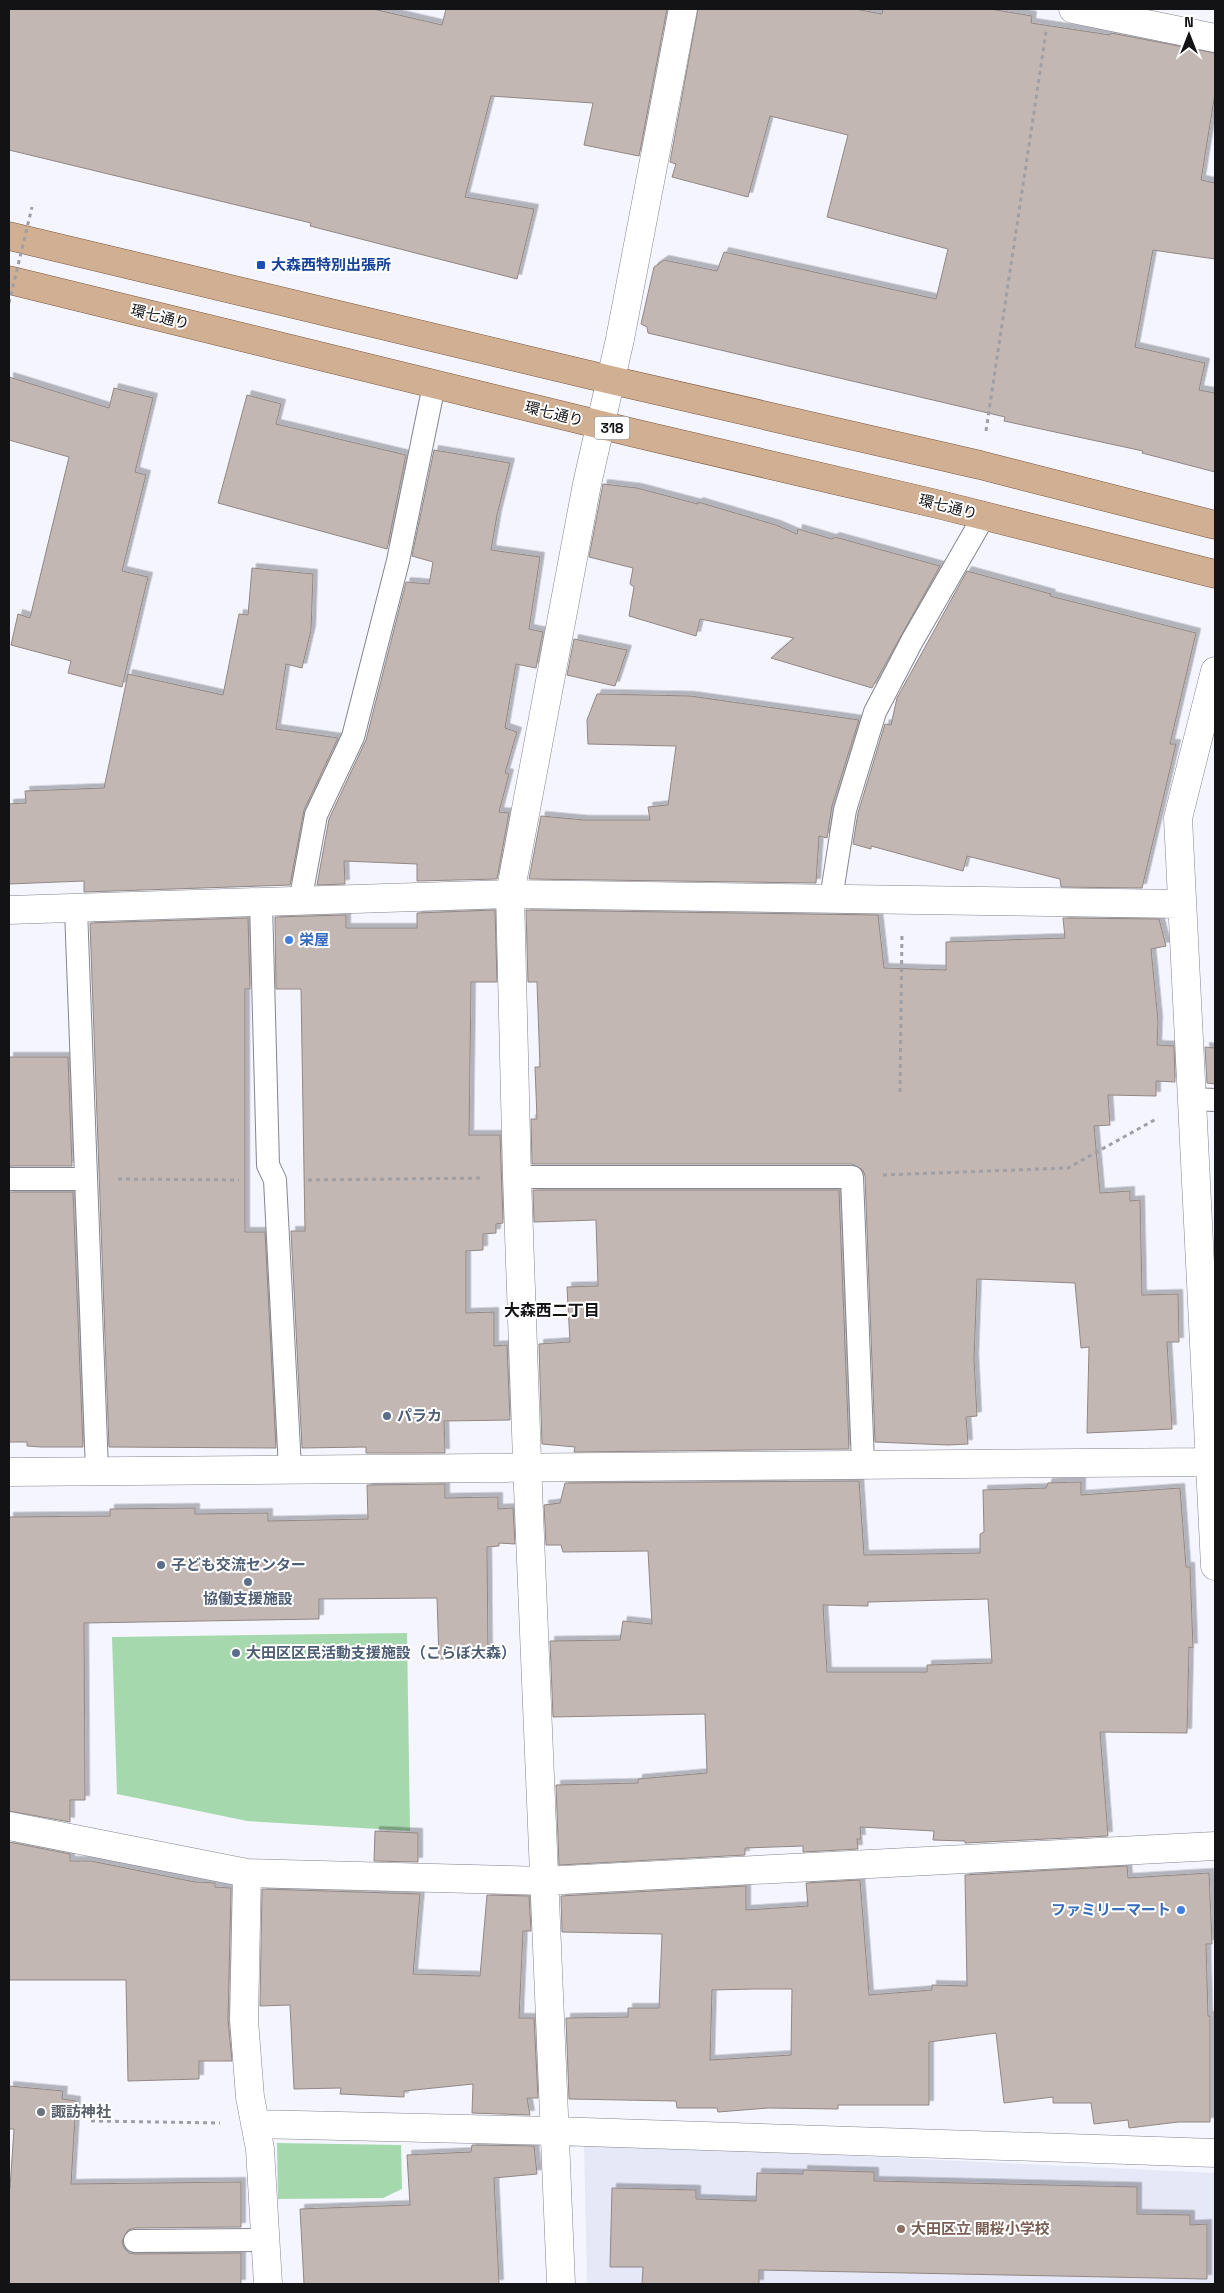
<svg xmlns="http://www.w3.org/2000/svg" width="1224" height="2293" font-family="'Space Grotesk','Noto Sans JP',sans-serif">
<defs>
<filter id="shadow"><feDropShadow dx="4.5" dy="-4.5" stdDeviation="0" flood-color="#0004"/></filter>
</defs>
<rect width="100%" height="100%" fill="#f4f5ff"/>
<path fill="#e6e8f8" d="M584 2143 1215 2173V2284H587Z"/>
<path fill="#a5d9ad" d="M407 1633 410 1831 247 1821 117 1794 112 1637Z
M277 2143 401 2145 402 2189 383 2198 278 2199Z"/>
<path fill="#c2b7b3" stroke="#918783" fill-rule="evenodd" filter="url(#shadow)" d="M9 9H373L442 25 446 9H667L639 156 584 145 593 103 491 96 465 197 534 209 517 279 310 226 311 223 9 150Z
M698 9H855L882 14 883 9H990L1032 16 1031 23 1110 35 1111 33 1215 53V93L1201 180 1215 183V259L1153 250 1135 347 1205 363 1199 390 1215 393V472L1142 453 1143 451 1004 421 1005 417 648 333 647 327 641 324 654 267 664 260 717 271 724 252 936 299 948 249 827 217 848 135 770 116 748 197 672 177 676 164 670 162Z
M9 377 109 408 114 388 153 398 135 472 146 475 122 571 148 577 122 687 68 673 71 661 11 645 18 614 30 618 69 457 9 440Z
M247 395 281 404 276 424 406 455 387 549 218 503Z
M434 450 510 463 497 515 491 550 540 557 529 629 543 632 536 668 516 664 505 728 517 732 505 773 509 774 499 812 509 813 497 879 417 881V864L344 861 345 884 317 885 329 819 366 740 406 582 429 584 433 562 412 556Z
M603 484 637 488 698 504V502L776 525 797 534 798 529 832 539 835 537 940 566 872 688 771 658 794 638 700 619 696 636 629 616 634 587 630 584 633 568 589 557Z
M252 568 313 574 311 630 302 668 286 664 276 729 338 738 304 810 290 885 84 892V881L9 884V804L26 803 25 791 104 788 128 674 223 695 239 614 248 615Z
M967 571 1051 594 1050 596 1196 633 1170 744H1176L1142 888 1061 887 1060 879 967 856 963 871 871 846V849L853 844 858 813 885 724 891 725 897 698Z
M574 639 627 650 615 686 567 675Z
M597 694 690 696 859 720 832 806 827 838 819 836 816 883 529 879 541 816 584 820H650L648 807 668 805 676 746 588 744 587 720Z
M495 910 497 982H471L469 1135H500L503 1223 496 1224V1233L483 1234V1250L466 1251V1313L494 1312V1346L507 1345 510 1420 444 1421 445 1453H366V1447L302 1448 291 1231H305L301 989H276L275 917 346 915V928H417V913Z
M526 910 878 915 884 968 946 970V942L1065 938 1063 918 1159 919 1166 946 1151 949 1158 1021 1157 1045 1174 1046 1175 1082 1156 1081V1096L1108 1095 1110 1125 1094 1126 1100 1193 1130 1191V1201L1140 1200 1142 1295 1178 1294 1179 1342H1167L1172 1429 1087 1433 1089 1347 1081 1348 1075 1283 977 1279 974 1359 977 1416 966 1417 968 1444 948 1445 875 1442 865 1176 863 1170 852 1164H532L531 1119H537L535 1067H540L537 982H528Z
M248 918 250 989H245V1232H265L276 1448 109 1447 90 923Z
M1205 1047 1215 1048V1084L1207 1083Z
M9 1057H68L72 1166H9Z
M533 1190H839L849 1449 574 1452 575 1447 542 1444 539 1344 570 1342 567 1287 598 1286 596 1220 534 1222Z
M9 1192H73L83 1447H41L27 1446V1442H9Z
M859 1481 864 1555 980 1553V1534L984 1532 983 1490 1046 1488 1048 1483 1081 1482V1495L1180 1488 1186 1567H1190L1193 1648 1189 1647 1187 1733 1100 1732 1108 1836 965 1843V1841L933 1840 934 1831 860 1827 861 1839H857L858 1849 803 1852V1846L745 1848V1855L559 1865 556 1785 638 1783V1779L707 1773 705 1714 553 1717 550 1641 620 1640 623 1621 652 1624 648 1551 563 1552 561 1545H546L544 1505 560 1503 565 1483ZM988 1599 992 1663 927 1665V1672H827L823 1605 868 1606V1602Z
M445 1484V1498L498 1497V1509L513 1508 515 1544 499 1543V1546L487 1547 488 1658 439 1659 437 1598 319 1599V1619L84 1623 85 1800H70V1822L9 1811V1517L110 1516V1509L195 1508V1514L268 1513V1521L368 1519 367 1485Z
M375 1831 418 1833V1862L374 1861Z
M9 1842 70 1854V1861H91L195 1882 215 1883V1887L231 1888 228 2020 232 2061H199V2079L128 2081 126 1980H9Z
M1127 1866 1128 1878 1209 1873 1212 1944H1206L1208 2016H1210V2122H1178L1129 2128 1128 2120 1094 2124 1091 2103H1053V2097L1004 2103 996 2033 929 2042V2105H838V2109L768 2108 718 2112 717 2108H677L676 2101 569 2099 566 2018 628 2017V2008H659L662 1934 562 1932 561 1896 746 1886V1910L808 1906 806 1883 860 1880 869 1995 932 1990V1985L967 1986 965 1875ZM755 1989H792L791 2055 710 2060 712 1990Z
M262 1889 420 1894 413 1974 480 1976 487 1895 529 1896 531 1931H523L519 2018H534L538 2098H527L530 2115 472 2113 473 2084 404 2091V2097L340 2094 341 2088 294 2089 290 2005 260 2006Z
M9 2086 63 2091 62 2099 76 2101 71 2184 241 2182V2227L135 2228 128 2230 122 2241 124 2248 129 2253 135 2254 241 2253V2284H9V2188H10L14 2129H9Z
M472 2145 534 2146 537 2174 494 2178 499 2284H304L300 2209 410 2205 407 2155 471 2152Z
M803 2170 874 2172V2181L1137 2187V2214L1190 2215V2225L1207 2224V2279L759 2270V2284H642L643 2267H610L612 2188 696 2190V2199L756 2201 757 2173 803 2174Z"/>
<g fill="none" stroke-linecap="round" stroke-linejoin="round">
<defs>
<path id="lane" d="M831 899 845 810 875 712 912 641 984 516
M300 902 316 815 353 737 398 561 434 385
M261 903 268 1165 275 1180 290 1469
M76 909 97 1471
M1192 1099 1215 1100
M517 1177H852L863 1464
M9 1179H86
M135 2241 265 2240"/>
<path id="street" d="M1073 9 1215 38
M1215 671 1178 818 1215 1566
M9 910 510 894 1181 904
M9 1472 1209 1462
M9 1826 247 1873 544 1881 1215 1846
M247 1873 244 2020 250 2097 260 2149 268 2284
M255 2124 555 2131 1215 2153
M561 2284 528 1488 517 1177 510 894 587 484 620 339 683 9"/>
<path id="primary" d="M9 236 611 380 980 465 1215 525
M9 280 634 433 941 505 1215 574"/>
</defs>
<use href="#lane" stroke="#84858e" stroke-width="24"/>
<use href="#street" stroke="#84858e" stroke-width="29"/>
<use href="#primary" stroke="#7a5638" stroke-width="29"/>
<path stroke="#9f9fa6" stroke-width="3" stroke-dasharray="4 4" stroke-linecap="butt" d="M986 431 1046 32
M900 1092 902 933
M883 1175 1068 1168 1158 1118
M118 1179 239 1180
M308 1180 484 1178
M91 2121 220 2123"/>
<use href="#lane" stroke="#fff" stroke-width="22"/>
<use href="#street" stroke="#fff" stroke-width="28"/>
<use href="#primary" stroke="#d1af93" stroke-width="28"/>
<path stroke="#9f9fa6" stroke-width="3" stroke-dasharray="4 4" stroke-linecap="butt" d="M9 303 32 207"/>
</g>
<rect fill="#1a4fb4" stroke="#fff" stroke-width="2" x="256" y="260" width="10" height="10" rx="2.5"/>
<g fill="#3f7fe0" stroke="#fff" stroke-width="2">
<circle cx="289" cy="940" r="5"/>
<circle cx="1181" cy="1910" r="5"/>
</g>
<g fill="#5c6f8a" stroke="#fff" stroke-width="2">
<circle cx="387" cy="1416" r="5"/>
<circle cx="161" cy="1565" r="5"/>
<circle cx="248" cy="1582" r="5"/>
<circle cx="236" cy="1653" r="5"/>
</g>
<circle fill="#6b7280" stroke="#fff" stroke-width="2" cx="41" cy="2112" r="5"/>
<circle fill="#8d6e63" stroke="#fff" stroke-width="2" cx="901" cy="2229" r="5"/>
<g text-anchor="middle" stroke-width="4" stroke-linejoin="round" paint-order="stroke">
<rect fill="#fff" stroke="#5a5a5c" stroke-width="1" x="594.5" y="416.5" width="35" height="23" rx="4"/>
<g font-size="14" font-weight="bold" fill="#131316">
<text x="612" y="433">318</text>
</g>
<g font-size="15" font-weight="bold" fill="#164399" stroke="#fff" text-anchor="start">
<text x="271" y="270">大森西特別出張所</text>
</g>
<g font-size="15" fill="#131316" stroke="#fff">
<text transform="translate(160 317) rotate(14)" y="5">環七通り</text>
<text transform="translate(554 414) rotate(14)" y="5">環七通り</text>
<text transform="translate(948 507) rotate(14)" y="5">環七通り</text>
</g>
<g font-size="15" font-weight="bold" fill="#366cbe" stroke="#fff" text-anchor="start">
<text x="299" y="945">栄屋</text>
<text x="1171" y="1915" text-anchor="end">ファミリーマート</text>
</g>
<g font-size="15" font-weight="bold" fill="#4e5e75" stroke="#fff" text-anchor="start">
<text x="397" y="1421">パラカ</text>
<text x="171" y="1570">子ども交流センター</text>
<text x="248" y="1604" text-anchor="middle">協働支援施設</text>
<text x="246" y="1658">大田区区民活動支援施設（こらぼ大森）</text>
</g>
<g font-size="15" font-weight="bold" fill="#5b616d" stroke="#fff" text-anchor="start">
<text x="51" y="2117">諏訪神社</text>
</g>
<g font-size="15" font-weight="bold" fill="#785e54" stroke="#fff" text-anchor="start">
<text x="911" y="2234">大田区立 開桜小学校</text>
</g>
<g font-size="16" font-weight="bold" fill="#131316" stroke="#fff">
<text x="552" y="1316">大森西二丁目</text>
</g>
</g>
<rect width="1224" height="2293" fill="none" stroke="#131316" stroke-width="20"/>
<g transform="translate(1189 35)" stroke="#ffffff" stroke-width="4" paint-order="stroke">
<path d="M0-4L9 19L0 12L-9 19Z" fill="#131316"/>
<text y="-8" font-size="14" font-weight="bold" text-anchor="middle" fill="#131316">N</text>
</g>
</svg>
